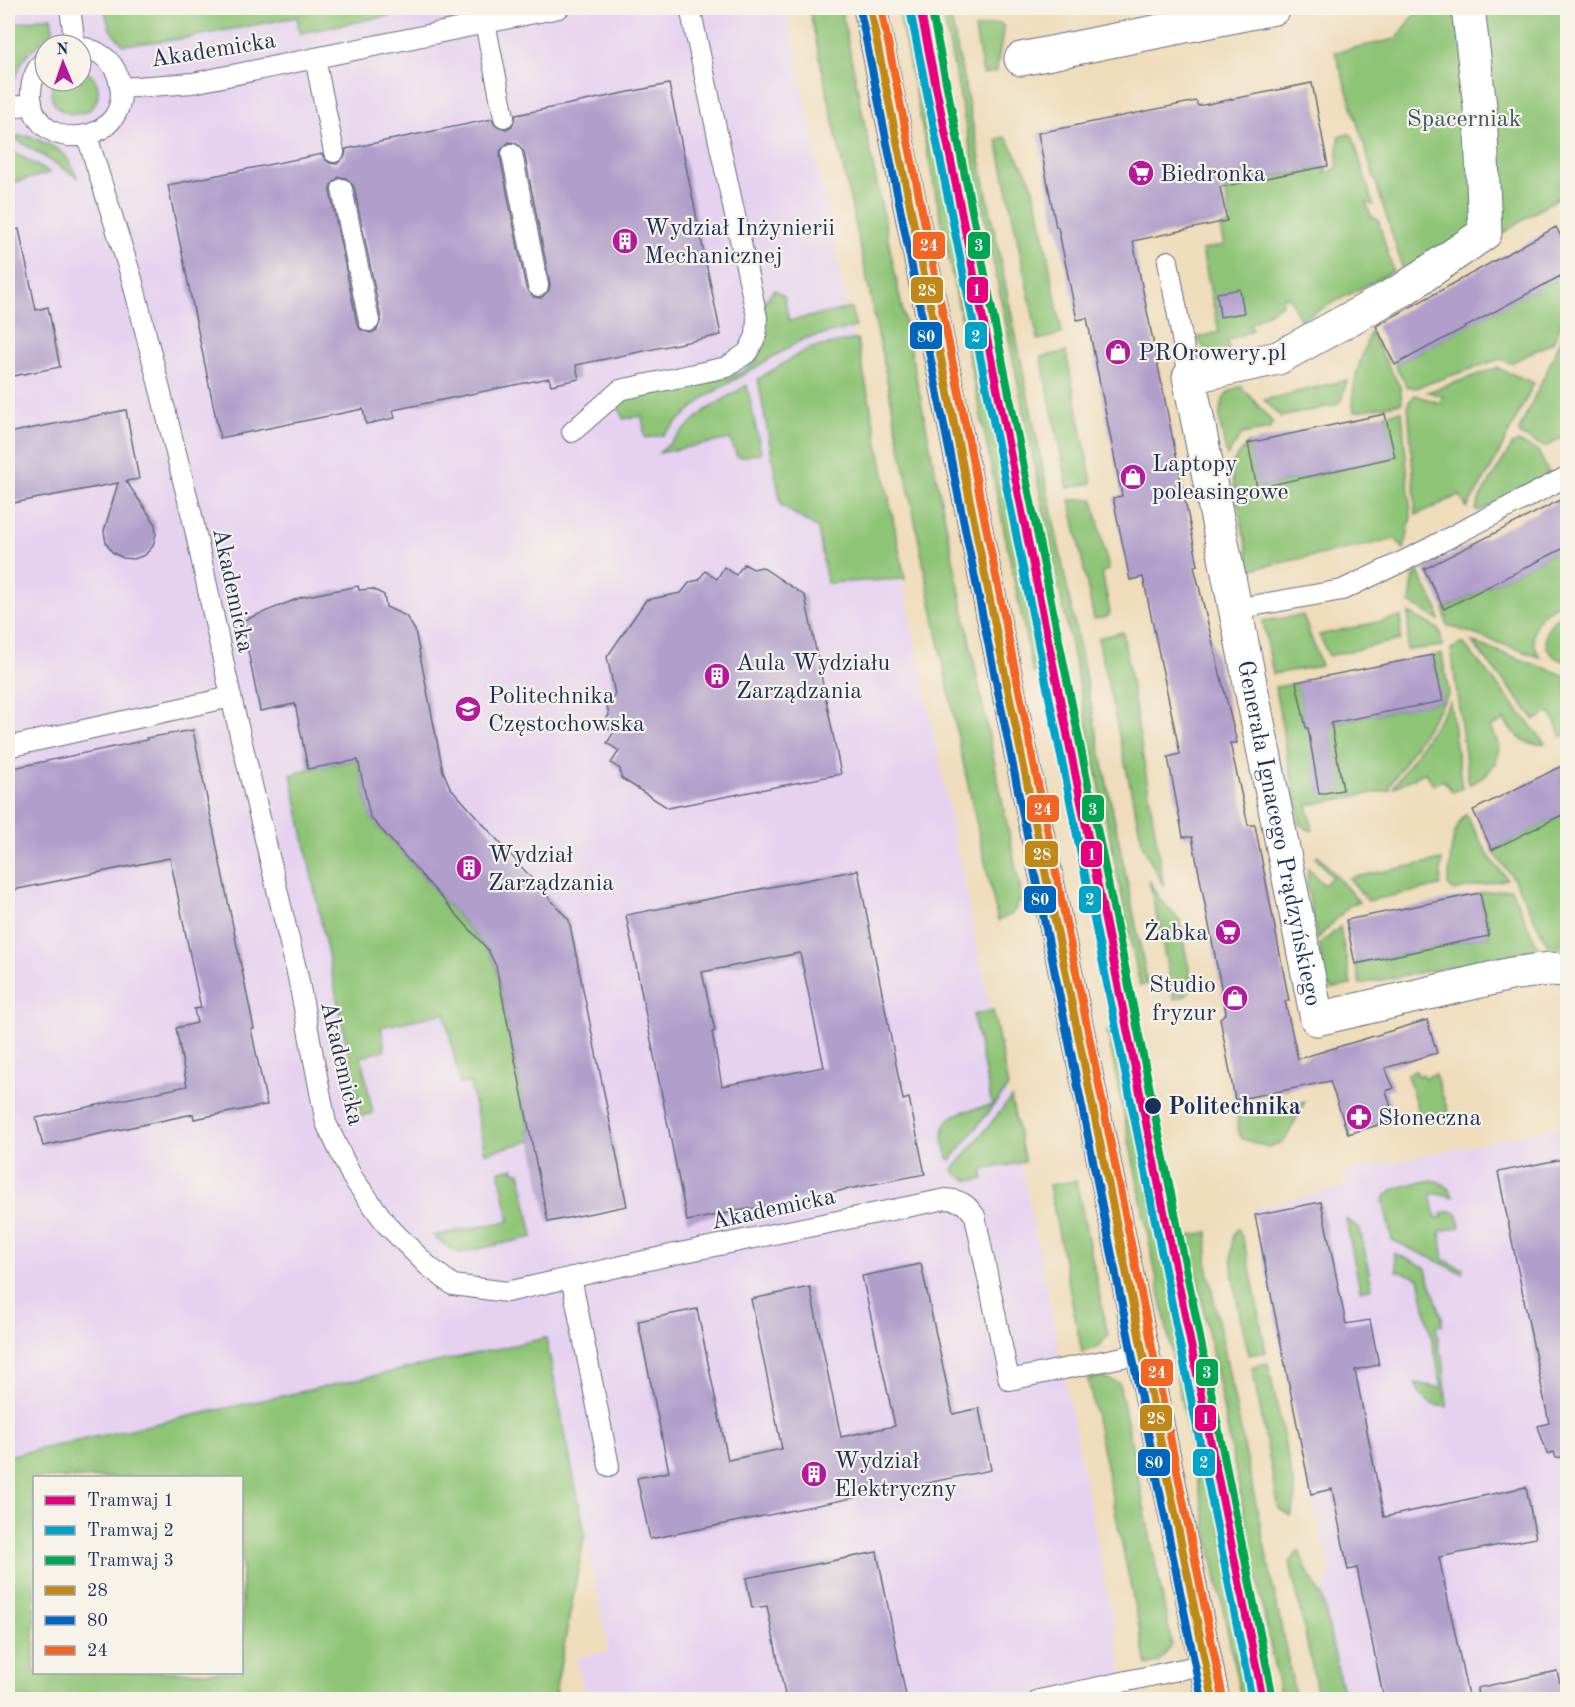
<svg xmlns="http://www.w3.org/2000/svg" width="1575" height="1707" font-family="'Old Standard TT',serif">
<rect width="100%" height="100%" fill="#f7f3e8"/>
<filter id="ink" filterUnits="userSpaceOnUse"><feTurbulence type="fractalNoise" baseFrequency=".0167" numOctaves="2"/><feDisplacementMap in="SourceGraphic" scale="12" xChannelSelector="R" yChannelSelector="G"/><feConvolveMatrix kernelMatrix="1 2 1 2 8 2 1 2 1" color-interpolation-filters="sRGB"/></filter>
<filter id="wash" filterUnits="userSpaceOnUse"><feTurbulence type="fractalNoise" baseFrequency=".008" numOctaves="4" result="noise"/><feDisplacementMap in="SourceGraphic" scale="24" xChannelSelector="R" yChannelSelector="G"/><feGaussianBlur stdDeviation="1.35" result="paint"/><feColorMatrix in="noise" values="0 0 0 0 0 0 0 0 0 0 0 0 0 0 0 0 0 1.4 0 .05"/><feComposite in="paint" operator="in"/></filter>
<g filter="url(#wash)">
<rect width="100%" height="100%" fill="#efdcba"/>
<path fill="#e6d2f0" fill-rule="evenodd" d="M8 8H786L1063 1369 1128 1699H586L576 1658 609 1651 546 1338 8 1456ZM45 45H81V81H45Z
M1567 1125V1699H1341L1322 1596 1331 1573 1311 1494 1253 1209 1346 1187 1344 1173Z"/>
<path fill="#8ec476" stroke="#547a6a" stroke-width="1.5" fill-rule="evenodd" d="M104 8H428L300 33 297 17 180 39 123 45 110 29Z
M809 8H841L1022 898 1012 914 998 921 960 748 866 274Z
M898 8H913L1047 671 1033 673Z
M942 8H949L1145 970 1147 984 1140 986Z
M970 8H1007L1005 12 972 18Z
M1420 8H1567V192L1410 292 1335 52 1396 39Z
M51 17 54 36C42 42 31 48 23 60 18 70 17 78 8 85V71L13 63 8 25Z
M1000 23 1004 27 996 72 983 74 975 29Z
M81 69C90 72 97 79 98 89 101 127 38 119 54 81H81Z
M1350 134 1353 137 1373 205 1366 202 1371 216 1378 220 1393 271 1300 320 1290 298 1284 296 1282 304 1250 324 1252 330 1227 341 1230 352C1215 355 1204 352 1197 338L1219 332 1202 250 1224 245 1220 227 1232 224 1224 187 1328 166 1324 173 1335 170 1337 167 1339 136Z
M9 135 33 137 57 149 66 156 77 177Z
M1004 137 1008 140 1030 179 1040 215 1062 334 1038 340 997 139Z
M8 149 50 173 8 184Z
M1567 272V309L1553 342 1511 363 1500 359 1415 388 1407 386 1395 365Z
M774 289 784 296 789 321 851 308 856 327 803 339 705 397 663 435 645 438 642 416 623 419 622 413 616 407 628 397 732 376 742 372 755 361 767 334 764 302Z
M1567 327V434L1545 447 1520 435 1519 430Z
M1370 332 1400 387 1402 403 1354 412C1349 386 1362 358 1370 332Z
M857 339 905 579 827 583 818 529 781 505 758 379 807 349Z
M1066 352 1092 483 1068 488 1041 357Z
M1497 368 1534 383 1492 467 1467 508 1459 495 1416 515 1408 403 1415 395 1440 403 1443 396 1428 392Z
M1347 380 1341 401 1335 405 1281 417 1264 400Z
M747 385 761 453 741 457 737 456 730 439 659 453 706 410Z
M1241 386 1273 423 1269 429 1242 434 1227 456C1224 439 1212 407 1228 393 1231 390 1237 388 1241 386Z
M1402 411 1411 517 1404 550 1396 539 1251 569 1230 466 1248 443 1258 488 1394 457 1385 414Z
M1518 442 1538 451 1549 474 1480 511 1475 510 1481 496 1513 444Z
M1093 499 1109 570 1102 572 1110 613 1107 617 1094 619 1070 500Z
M1567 546V602C1539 608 1524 631 1540 657L1447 625 1444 609Z
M1418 572 1438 610 1439 620 1410 603 1413 579Z
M1409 613 1440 630 1442 646 1407 650Z
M1567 614H1568L1567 662C1538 656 1539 621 1567 614Z
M1303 615 1321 666 1273 674 1263 621Z
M1401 617 1400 640 1329 656 1319 635Z
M1123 632 1164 887 1143 846 1098 638Z
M1472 642 1567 676V734L1562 737 1550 712 1535 720Z
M1463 643 1545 743C1526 748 1513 734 1504 720L1490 727C1492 732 1496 738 1498 744 1502 763 1484 779 1469 784L1451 649Z
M1442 654 1449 693 1390 785 1389 790 1307 805 1313 830H1309L1300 824 1275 687 1297 683 1306 728 1442 701 1433 656Z
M1450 702 1462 788 1453 792 1443 780 1433 785 1426 772 1393 788Z
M358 760 370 817 488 950 496 966 531 1141 485 1153 470 1083 460 1084 445 1013 381 1027 385 1050 361 1057 373 1113 361 1116 291 775 308 769Z
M1567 812V948L1549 947 1514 879 1492 850Z
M1466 814 1488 855 1507 879 1454 891 1448 885C1451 861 1449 832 1466 814Z
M1318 855 1359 902 1351 904 1317 939 1307 886 1308 868 1324 885 1332 877 1316 857Z
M1442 860 1440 886 1368 901 1349 878Z
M1149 880 1159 899 1179 919 1191 979 1190 990 1185 996 1174 999Z
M1511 889 1539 950 1360 984 1355 964 1489 936 1480 893Z
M1340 927 1351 985 1331 989 1325 980 1319 945Z
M993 1010 1008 1087 951 1160 948 1158C947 1151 942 1141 943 1134 943 1110 975 1110 992 1105L973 1015Z
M1118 1028 1257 1699H1241L1107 1030Z
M1416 1071 1418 1076 1423 1074 1424 1078 1435 1074 1449 1114 1427 1120 1425 1116 1420 1117 1407 1074Z
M1011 1098 1025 1162 982 1170 984 1179C971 1182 962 1181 953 1170Z
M1305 1102 1284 1142 1268 1147 1242 1139 1237 1129 1238 1113Z
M514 1168V1172H520L533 1237 460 1253 452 1250 433 1236 509 1221 499 1171Z
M1432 1180C1442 1182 1450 1186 1453 1197L1431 1193 1436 1218H1442V1213L1450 1211 1458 1214 1460 1227 1440 1231 1444 1260 1464 1269 1462 1273 1392 1240 1383 1200C1390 1184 1417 1184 1432 1180Z
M1076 1181 1108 1336 1096 1348 1082 1352 1049 1185Z
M1346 1219 1360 1229 1372 1287 1371 1289 1360 1290Z
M1238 1229C1247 1238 1262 1333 1266 1352L1249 1355C1244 1331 1220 1245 1238 1229Z
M1208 1232 1207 1266 1296 1699H1281L1189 1236Z
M1394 1253 1425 1267 1442 1317V1325L1436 1326 1440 1354 1443 1356 1447 1407C1431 1406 1420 1398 1415 1383L1442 1388 1419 1278 1397 1271Z
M546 1338 585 1534 554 1699H8V1456ZM34 1478H242V1672H34Z
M1268 1363 1296 1497 1291 1516 1279 1509 1252 1367Z
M1102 1377 1119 1383 1172 1645 1159 1662 1147 1666 1088 1379Z
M1299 1551 1310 1577 1322 1596 1344 1699H1319L1290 1562Z"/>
<g id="blocks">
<path fill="#b09ecb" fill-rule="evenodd" d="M1312 83 1328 166 1220 187 1227 221 1133 241 1198 565 1194 566 1237 743H1230L1248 825H1255L1289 1001H1285L1298 1059 1427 1020 1437 1053 1385 1068 1394 1088 1386 1091 1395 1120 1348 1134 1330 1081 1235 1100 1220 1018 1226 1013 1192 837H1183L1168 757 1180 754 1143 577 1130 580 1113 498 1122 496 1087 318 1077 320 1058 227H1056L1038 133 1196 101 1198 106Z
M669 84 721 335 576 365 579 379 551 385 549 378 393 410 395 418 366 424 363 409 220 438 168 185 322 154 325 159 330 163 337 164 345 156 346 149 492 119 495 125 506 129 512 126 516 115ZM509 142 516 143 524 152 550 284 549 290 541 298 534 297 526 288 500 156 501 150ZM339 177 346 178 354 187 381 319 377 330 371 333 360 329 357 323 330 191 331 185Z
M1556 227 1568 249V272L1395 365 1376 326Z
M19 229 36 310 48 307 60 367 8 377V231Z
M1240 289 1244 313 1220 317 1217 293Z
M126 410 139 479 126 481 155 523 156 534 153 546 145 555 134 559 123 558 112 552 106 543 104 531 118 483 8 504V433Z
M1385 414 1395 457 1257 488 1248 443Z
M1568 496V546L1444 609 1424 569Z
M744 564 753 569 762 567 805 596 841 774 668 808 621 778 620 769 611 763 619 751 607 743 614 732 602 724 609 715 607 706 615 694 607 657 646 600 681 593 690 582 699 580 705 571 717 579 724 567 736 575Z
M358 586 359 590 373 589 384 595 386 607 406 616 415 630 443 771 450 787 569 920 627 1206 548 1222 496 966 488 950 370 817 358 760 308 769 295 704 260 711 242 621 302 597Z
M1433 655 1443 701 1331 723 1343 790 1319 794 1308 728H1306L1296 682Z
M193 730 254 1029H251L267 1105 194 1119 193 1114 43 1146 36 1118 187 1086 176 1028 197 1023 194 1009 201 1008 170 858 8 891V769L147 740 146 738Z
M1568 763V812L1492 850 1473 810Z
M858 870 903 1100 909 1098 925 1174 687 1221 626 915ZM800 953 824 1067 722 1086 712 1032 715 1031 702 972Z
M1480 893 1489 936 1355 964 1346 920Z
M1568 1158V1456L1556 1458 1554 1452 1547 1454 1538 1426 1549 1423 1498 1172Z
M1321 1202 1346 1324 1370 1320 1379 1365 1355 1370 1384 1517 1526 1487 1536 1538 1439 1557 1469 1700H1384L1357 1568 1348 1570 1332 1489 1311 1494 1255 1215Z
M921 1264 953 1414 979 1408 991 1470 650 1539 637 1478 669 1472 638 1321 697 1309 728 1460 782 1449 751 1299 810 1287 841 1437 895 1426 862 1276Z
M877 1552 906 1696 887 1700H786L767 1606 752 1608 746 1578Z
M1557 1671 1564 1700H1478L1477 1688Z"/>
</g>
</g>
<g filter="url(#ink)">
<use href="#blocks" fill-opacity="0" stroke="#656c7e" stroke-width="1.5"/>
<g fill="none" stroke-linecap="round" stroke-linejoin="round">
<defs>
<path id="lane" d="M70 8 75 45
M485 23 504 117
M315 58 334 152
M45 59C35 70 30 82 31 97 35 159 139 144 118 77 113 60 98 50 81 47
M121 88 193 83 559 8
M8 110 32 102
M87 136 132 279 192 516 231 697 298 977 326 1123 352 1177 387 1225 428 1266 453 1285 507 1292 675 1254 946 1199C960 1200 967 1204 975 1216L1009 1380 1143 1353
M512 154 538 286
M342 189 369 321
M1168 261 1189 377
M572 432 620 390 727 367 748 352 756 336 757 317 690 8
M1235 609 1342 590 1414 556 1568 476
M8 747 231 697
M571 1277 609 1466
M1039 1700 1206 1664"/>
<g id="street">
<path id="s1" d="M1468 8 1480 106 1485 233 1404 289 1278 358 1189 377 1317 1019 1511 974 1549 969 1568 970"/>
<path d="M1021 59 1274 8"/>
</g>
<path id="secondary" d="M870 8 1213 1700"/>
</defs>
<use href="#lane" stroke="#656c7e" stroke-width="22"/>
<use href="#street" stroke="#656c7e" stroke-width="35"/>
<use href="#secondary" stroke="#656c7e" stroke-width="35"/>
<use href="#lane" stroke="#fff" stroke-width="20"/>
<use href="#street" stroke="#fff" stroke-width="33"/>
<use href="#secondary" stroke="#fff" stroke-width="33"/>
<defs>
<path id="bus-1" d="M870 8 1213 1700"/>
<path id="bus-2" d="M860 10 1202 1700"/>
<path id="bus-3" d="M881 8 1223 1698"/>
</defs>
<use href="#bus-1" stroke="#f7f3e8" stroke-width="12"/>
<use href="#bus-2" stroke="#f7f3e8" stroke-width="12"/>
<use href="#bus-3" stroke="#f7f3e8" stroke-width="12"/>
<use href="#bus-1" stroke="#c08818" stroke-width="8"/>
<use href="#bus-2" stroke="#0065bd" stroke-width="8"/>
<use href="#bus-3" stroke="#f26522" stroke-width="8"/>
<defs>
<path id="tram-1" d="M920 8 1263 1700"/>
<path id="tram-2" d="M910 10 1252 1700"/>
<path id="tram-3" d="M931 8 1273 1698"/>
</defs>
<use href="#tram-1" stroke="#f7f3e8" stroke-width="12"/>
<use href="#tram-2" stroke="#f7f3e8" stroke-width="12"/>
<use href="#tram-3" stroke="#f7f3e8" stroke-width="12"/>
<use href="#tram-1" stroke="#e5007d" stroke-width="8"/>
<use href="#tram-2" stroke="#01a3c8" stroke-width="8"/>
<use href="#tram-3" stroke="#00a651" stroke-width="8"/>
</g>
</g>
<defs>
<symbol id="supermarket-disc" viewBox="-11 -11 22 22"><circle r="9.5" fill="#b5179e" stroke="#f7f3e8"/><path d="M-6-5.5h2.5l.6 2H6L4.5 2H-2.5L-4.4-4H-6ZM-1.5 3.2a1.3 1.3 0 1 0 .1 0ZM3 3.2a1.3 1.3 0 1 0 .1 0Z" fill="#fff"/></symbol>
<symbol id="building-disc" viewBox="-11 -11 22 22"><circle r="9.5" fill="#b5179e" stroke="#f7f3e8"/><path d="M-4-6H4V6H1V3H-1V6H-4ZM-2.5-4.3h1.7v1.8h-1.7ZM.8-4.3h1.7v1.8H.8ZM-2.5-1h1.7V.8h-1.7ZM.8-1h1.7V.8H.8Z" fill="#fff"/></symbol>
<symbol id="shop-disc" viewBox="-11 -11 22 22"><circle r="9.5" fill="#b5179e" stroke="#f7f3e8"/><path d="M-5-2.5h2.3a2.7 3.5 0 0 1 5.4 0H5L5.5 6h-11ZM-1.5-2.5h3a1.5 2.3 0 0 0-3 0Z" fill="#fff"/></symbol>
<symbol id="university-disc" viewBox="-11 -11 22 22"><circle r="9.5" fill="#b5179e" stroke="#f7f3e8"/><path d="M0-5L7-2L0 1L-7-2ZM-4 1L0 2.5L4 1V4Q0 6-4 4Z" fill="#fff"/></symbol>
<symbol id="pharmacy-disc" viewBox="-11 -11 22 22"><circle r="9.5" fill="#b5179e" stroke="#f7f3e8"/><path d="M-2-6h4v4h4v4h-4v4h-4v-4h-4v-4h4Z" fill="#fff"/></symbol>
</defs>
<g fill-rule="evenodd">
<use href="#supermarket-disc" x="1126" y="158" width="30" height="30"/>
<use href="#building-disc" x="610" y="226" width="30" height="30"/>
<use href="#shop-disc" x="1103" y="337" width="30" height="30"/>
<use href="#shop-disc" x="1118" y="462" width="30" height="30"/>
<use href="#building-disc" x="702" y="661" width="30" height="30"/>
<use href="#university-disc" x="453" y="694" width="30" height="30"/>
<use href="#building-disc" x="454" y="853" width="30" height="30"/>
<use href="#supermarket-disc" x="1213" y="917" width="30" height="30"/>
<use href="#shop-disc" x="1220" y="983" width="30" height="30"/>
<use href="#pharmacy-disc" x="1344" y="1102" width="30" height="30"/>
<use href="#building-disc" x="799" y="1459" width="30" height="30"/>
</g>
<circle fill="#1b2f5e" stroke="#f7f3e8" stroke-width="2" cx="1153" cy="1106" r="9"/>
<g text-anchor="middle" stroke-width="4.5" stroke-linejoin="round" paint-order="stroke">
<g font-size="24" fill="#1b2f5e" stroke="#f7f3e8">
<text transform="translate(213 49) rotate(-9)" y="8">Akademicka</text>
<text transform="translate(234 590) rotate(78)" y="8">Akademicka</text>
<text dy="8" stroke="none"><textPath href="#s1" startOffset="1024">Generała Ignacego Prądzyńskiego</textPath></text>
<text transform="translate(343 1063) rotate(77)" y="8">Akademicka</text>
<text transform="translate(773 1208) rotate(-12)" y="8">Akademicka</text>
</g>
<g font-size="24" fill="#385464" stroke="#f7f3e8">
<text x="1464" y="126">Spacerniak</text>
</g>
<g font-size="24" fill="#1b2f5e" stroke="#f7f3e8" text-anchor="start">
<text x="1160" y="181">Biedronka</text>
<text x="644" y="235">Wydział Inżynierii<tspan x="644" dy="28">Mechanicznej</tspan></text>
<text x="1138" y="360">PROrowery.pl</text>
<text x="1152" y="471">Laptopy<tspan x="1152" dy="28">poleasingowe</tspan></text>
<text x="736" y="670">Aula Wydziału<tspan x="736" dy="28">Zarządzania</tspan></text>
<text x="488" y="703">Politechnika<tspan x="488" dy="28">Częstochowska</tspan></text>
<text x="488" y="862">Wydział<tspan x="488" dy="28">Zarządzania</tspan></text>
<text x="1208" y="940" text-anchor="end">Żabka</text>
<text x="1216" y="992" text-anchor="end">Studio<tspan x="1216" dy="28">fryzur</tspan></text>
<text x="1378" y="1125">Słoneczna</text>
<text x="834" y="1468">Wydział<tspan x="834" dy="28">Elektryczny</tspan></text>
</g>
<g font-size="24" font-weight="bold" fill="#1b2f5e" stroke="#f7f3e8" text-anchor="start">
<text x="1168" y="1114">Politechnika</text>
</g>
</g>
<g stroke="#f7f3e8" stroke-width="2">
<rect x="912" y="231" width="34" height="29" rx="6" fill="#f26522"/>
<rect x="967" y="231" width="24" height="29" rx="6" fill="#00a651"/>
<rect x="910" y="276" width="34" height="28" rx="6" fill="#c08818"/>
<rect x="966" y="276" width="23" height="28" rx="6" fill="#e5007d"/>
<rect x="909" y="321" width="34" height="29" rx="6" fill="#0065bd"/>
<rect x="964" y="321" width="24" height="29" rx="6" fill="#01a3c8"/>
<rect x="1026" y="794" width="34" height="29" rx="6" fill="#f26522"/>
<rect x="1081" y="794" width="24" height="29" rx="6" fill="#00a651"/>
<rect x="1024" y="840" width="35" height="28" rx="6" fill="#c08818"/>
<rect x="1080" y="840" width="23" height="28" rx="6" fill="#e5007d"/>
<rect x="1023" y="885" width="34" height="29" rx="6" fill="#0065bd"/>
<rect x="1078" y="885" width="24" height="29" rx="6" fill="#01a3c8"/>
<rect x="1140" y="1358" width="34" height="29" rx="6" fill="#f26522"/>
<rect x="1195" y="1358" width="24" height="29" rx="6" fill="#00a651"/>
<rect x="1139" y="1404" width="34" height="28" rx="6" fill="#c08818"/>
<rect x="1194" y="1404" width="23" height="28" rx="6" fill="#e5007d"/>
<rect x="1137" y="1448" width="34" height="29" rx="6" fill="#0065bd"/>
<rect x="1192" y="1448" width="24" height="29" rx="6" fill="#01a3c8"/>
</g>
<g font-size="16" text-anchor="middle" font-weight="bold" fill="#fff">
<text x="929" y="251">24</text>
<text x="979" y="251">3</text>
<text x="927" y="296">28</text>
<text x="977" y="296">1</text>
<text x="926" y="342">80</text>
<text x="976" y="342">2</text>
<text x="1043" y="815">24</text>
<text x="1093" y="815">3</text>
<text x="1042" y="860">28</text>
<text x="1092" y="860">1</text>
<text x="1040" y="905">80</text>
<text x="1090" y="905">2</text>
<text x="1157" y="1378">24</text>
<text x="1207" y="1378">3</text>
<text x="1156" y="1424">28</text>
<text x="1206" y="1424">1</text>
<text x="1154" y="1468">80</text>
<text x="1204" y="1468">2</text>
</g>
<rect width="1575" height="1707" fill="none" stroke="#f7f3e8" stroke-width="30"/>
<rect x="33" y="1476" width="210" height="198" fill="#f7f3e8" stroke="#9fa5b1" stroke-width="1.5"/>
<rect x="45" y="1496" width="30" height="9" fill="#e5007d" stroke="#9fa5b1" stroke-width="1.5"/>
<text x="87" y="1506" font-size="18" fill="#1b2f5e">Tramwaj 1</text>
<rect x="45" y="1526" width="30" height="9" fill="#01a3c8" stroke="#9fa5b1" stroke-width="1.5"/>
<text x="87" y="1536" font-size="18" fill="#1b2f5e">Tramwaj 2</text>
<rect x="45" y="1556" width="30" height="9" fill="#00a651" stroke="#9fa5b1" stroke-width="1.5"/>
<text x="87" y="1566" font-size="18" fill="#1b2f5e">Tramwaj 3</text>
<rect x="45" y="1586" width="30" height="9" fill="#c08818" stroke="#9fa5b1" stroke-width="1.5"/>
<text x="87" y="1596" font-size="18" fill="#1b2f5e">28</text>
<rect x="45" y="1616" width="30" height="9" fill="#0065bd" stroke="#9fa5b1" stroke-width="1.5"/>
<text x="87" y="1626" font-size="18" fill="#1b2f5e">80</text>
<rect x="45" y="1646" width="30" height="9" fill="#f26522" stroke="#9fa5b1" stroke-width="1.5"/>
<text x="87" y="1656" font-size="18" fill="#1b2f5e">24</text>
<g transform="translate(63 63) rotate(358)"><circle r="28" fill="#f7f3e8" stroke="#9fa5b1" stroke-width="1.5"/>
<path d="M0-4.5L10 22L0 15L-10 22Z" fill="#b5179e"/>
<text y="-9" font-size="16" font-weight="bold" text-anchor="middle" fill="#1b2f5e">N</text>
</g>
</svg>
